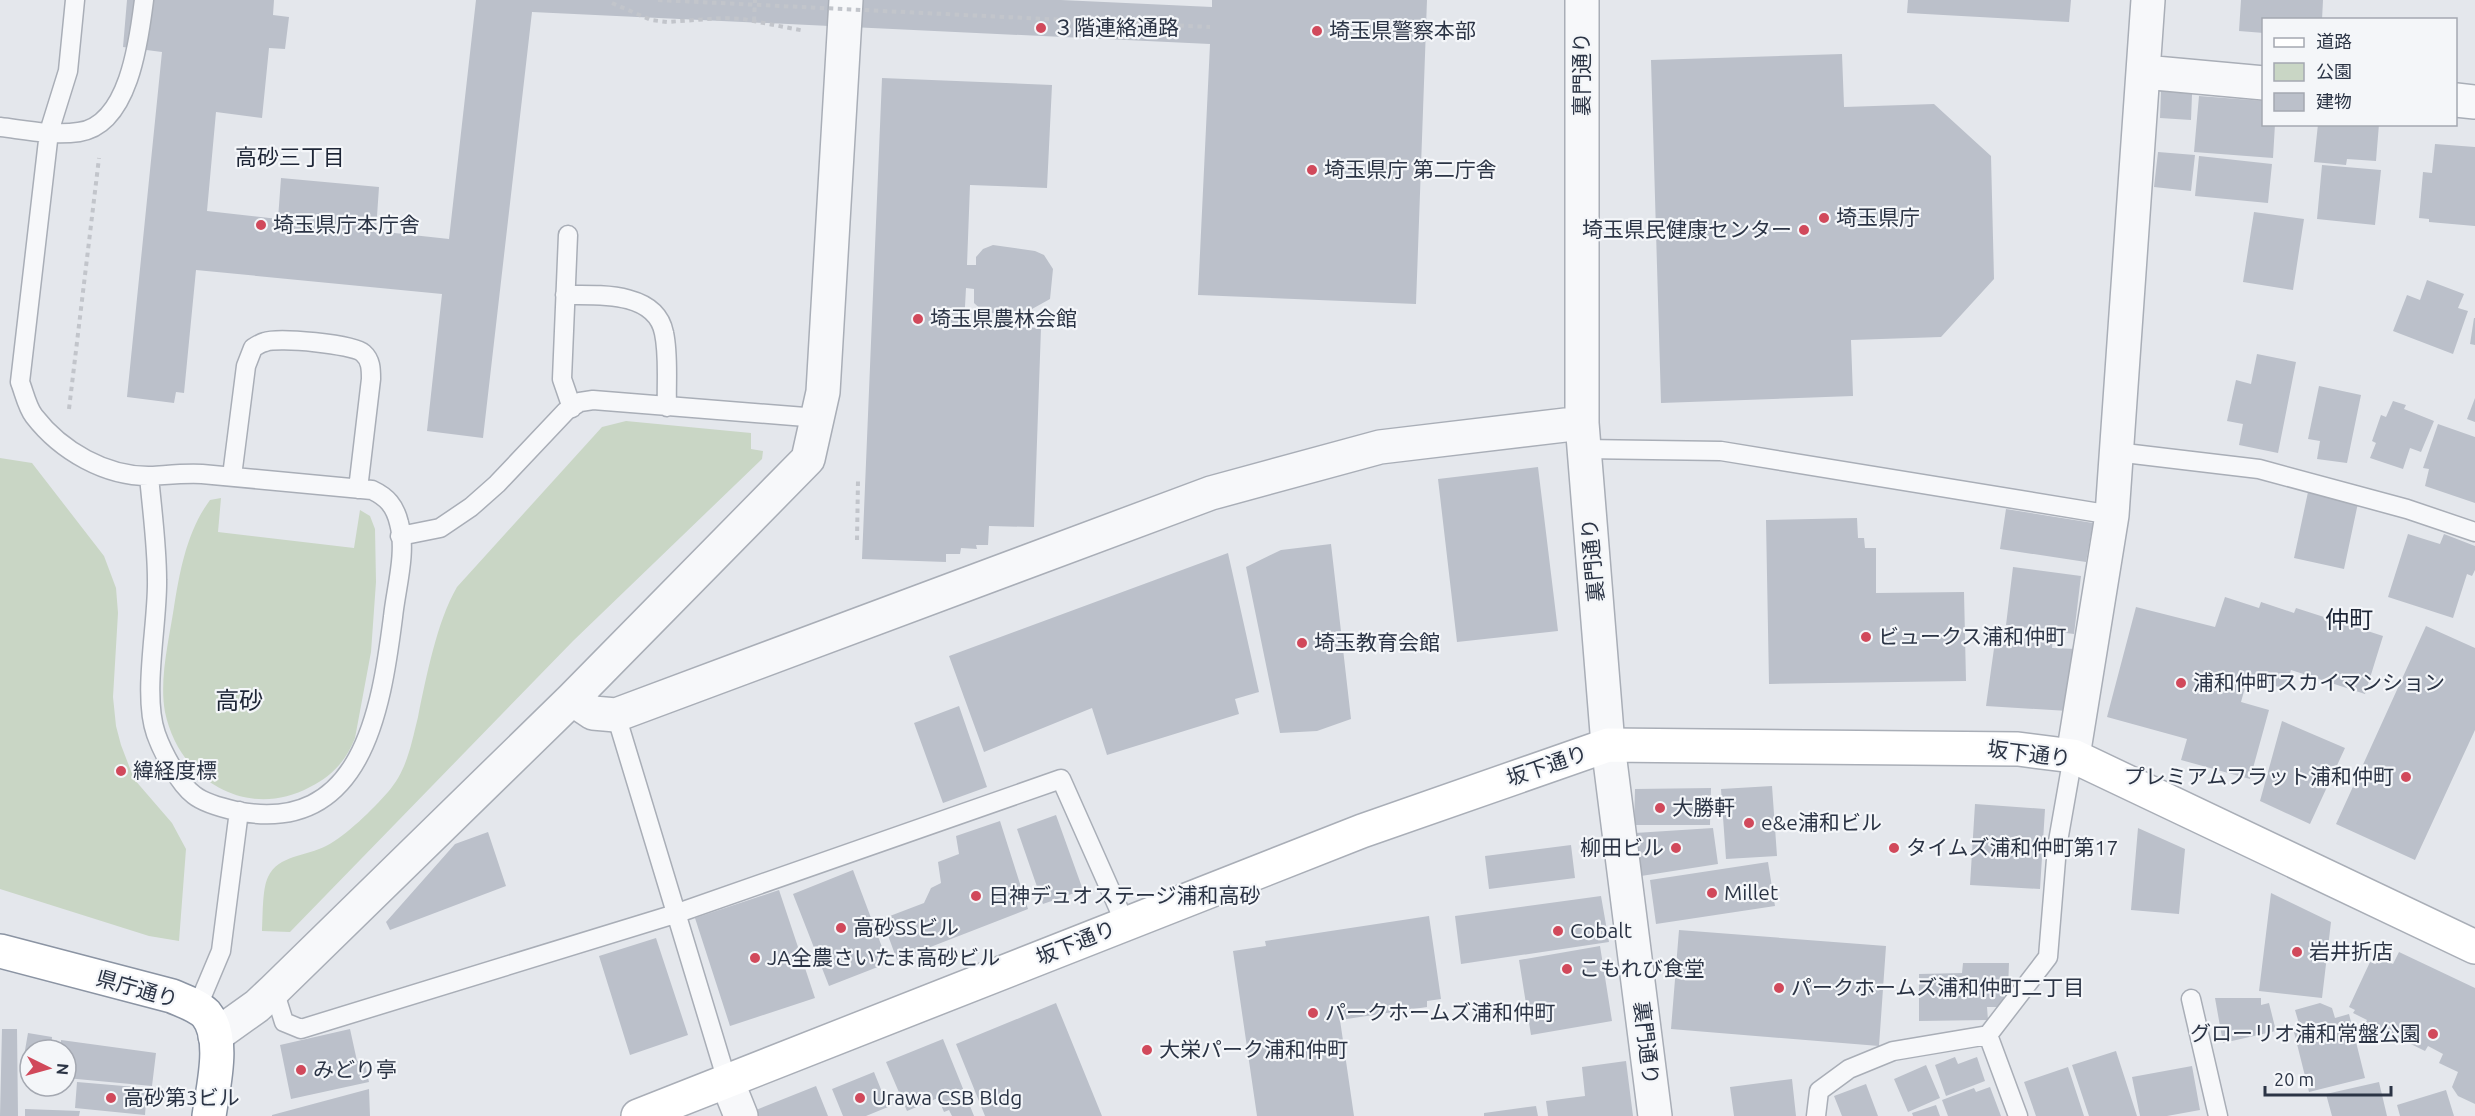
<svg xmlns="http://www.w3.org/2000/svg" width="2475" height="1116" font-family="Ubuntu,'Noto Sans JP',sans-serif">
<rect width="100%" height="100%" fill="#e4e7ec"/>
<path fill="#c9d6c5" d="M626 421 751 433V449L763 451 762 459 573 641 290 932 262 931C263 917 262 889 268 877 278 855 307 856 326 846 346 836 373 809 388 792 407 770 411 745 418 717 426 678 437 621 457 587L602 427Z
M0 458 32 463 104 556 116 588 118 613 113 697 116 726 121 745 134 779 172 823 186 849 179 941 149 936 0 889Z
M221 498 218 532 354 548 360 510 370 516 375 529 376 582 371 652 355 738C346 761 332 776 310 787 247 821 179 780 165 712 159 679 169 640 174 607 180 570 187 531 210 500Z"/>
<path fill="#bbc0ca" d="M127 0H274L273 15 289 17 285 49 269 48 262 118 216 112 207 211 278 219 281 178 379 187 376 231 449 239 476 0H1061L1212 7V0H1427L1416 304 1198 295 1210 44 532 12 483 438 427 431 442 294 196 270 184 393 176 392 174 403 127 397 162 52 123 47Z
M1908 0H2071L2069 22 1907 13Z
M2241 0H2323L2322 20H2264V33L2239 31Z
M1842 54 1844 107 1934 104 1991 156 1994 279 1941 337 1851 340 1853 396 1661 403 1651 60Z
M882 78 1052 85 1047 188 970 185 967 265H976V257L983 249 993 245 1035 251 1044 255 1053 269 1050 299 1032 309 1013 313H985L974 303V289L966 288 964 325 1041 328 1034 527 989 526 988 545H976L977 549 961 548 960 554H946V562L862 559Z
M2161 91 2192 94 2191 120 2160 118Z
M2199 96 2264 101V124H2275L2273 158 2194 152Z
M2318 124H2379L2376 161 2347 159 2346 165 2314 162Z
M2435 144 2475 147V226L2429 222V219L2419 218 2423 172 2432 173Z
M2158 152 2195 155 2191 191 2154 187Z
M2199 156 2272 164 2268 203 2195 196Z
M2322 165 2381 170 2375 225 2317 219Z
M2254 212 2304 219 2293 290 2243 282Z
M2427 280 2464 294 2458 308 2468 311 2453 354 2393 331 2407 295 2420 300Z
M2474 318H2475V345L2470 344Z
M2257 354 2296 362 2278 453 2239 445 2243 424 2227 421 2236 380 2251 384Z
M2319 386 2361 395 2347 463 2317 459 2320 441 2308 439Z
M2475 398V422L2467 419Z
M2393 401 2406 405 2404 409 2434 421 2421 452 2410 448 2403 469 2370 458 2376 443 2372 441 2381 415 2386 417Z
M2438 424 2475 437V503L2425 486 2429 469 2423 468Z
M1538 467 1558 631 1457 642 1438 479Z
M2308 492 2358 503 2344 569 2294 558Z
M2006 509 2093 523 2086 562 2000 549Z
M1857 518 1858 538H1864L1865 548H1876V593L1964 592 1966 681 1769 684 1766 520Z
M2408 534 2440 544 2444 534 2475 546V570L2472 576 2467 574 2453 618 2388 597Z
M1331 544 1351 719 1317 731 1280 733 1246 567 1281 550Z
M1228 553 1259 692 1235 699 1239 714 1107 755 1092 708 984 752 949 656Z
M2013 567 2081 576 2074 634 2006 625Z
M2225 597 2259 608 2261 602 2294 613 2296 608 2383 636 2365 694 2291 670 2285 689 2248 677 2241 702 2269 710 2250 779 2181 760 2187 739 2107 717 2136 607 2215 627Z
M2426 626 2475 648V730L2415 860 2336 824Z
M1997 627 2053 635 2052 648 2078 649 2068 711 1986 706Z
M959 706 987 787 943 803 914 723Z
M2282 721 2345 748 2310 824 2260 801Z
M1772 786 1777 856 1726 859 1721 789Z
M1711 788 1710 825H1634L1635 789Z
M1975 804 2045 809 2040 889 1970 885Z
M1056 815 1083 890 1043 904 1017 829Z
M1000 821 1028 909 897 960 882 919 924 903 931 888 941 883 938 862 959 854 956 836Z
M1713 828 1718 864 1641 876 1635 833Z
M2138 828 2185 849 2179 914 2131 910Z
M488 832 506 886 390 930 386 922 455 844Z
M1571 845 1575 878 1489 889 1485 856Z
M1768 862 1775 906 1656 924 1650 880Z
M853 870 888 963 829 986 793 894Z
M779 890 815 998 730 1026 695 918Z
M2271 893 2331 922 2322 998 2259 991Z
M1601 896 1609 942 1461 964 1455 916Z
M1429 916 1441 999 1427 1001V1007L1340 1020 1354 1116H1257L1233 951 1266 946 1265 941Z
M1679 930 1886 946 1879 1046 1671 1029Z
M656 938 688 1035 630 1055 599 956Z
M1600 946 1612 1021 1531 1035 1519 960Z
M2399 952 2475 988V1104L2458 1096 2452 1087 2458 1072 2439 1063 2443 1054 2428 1046 2425 1051 2366 1022 2367 1020 2353 1013 2355 1010 2349 1007 2370 962 2376 964 2379 958 2393 964Z
M1963 963H2009L2008 990H2004V1007H1987L1988 1020 1919 1021V974L1962 973Z
M2215 998H2261V1005L2269 1003 2276 1031 2223 1043Z
M1056 1003 1102 1116H985L956 1044Z
M2320 1003 2332 1008 2335 1018 2349 1014 2365 1078 2309 1092 2293 1028 2300 1027 2295 1010Z
M2 1029H17L18 1116H0Z
M350 1029 357 1061 364 1059 369 1082 291 1099 280 1045Z
M28 1033 52 1037 51 1050H30V1057L24 1056Z
M943 1039 974 1116H952L949 1110 944 1112 938 1098 907 1111 886 1062Z
M61 1040 156 1053 152 1086 66 1078V1050H61Z
M2116 1051 2137 1116H2089L2072 1065Z
M1955 1057 1958 1064 1977 1057 1985 1081 1946 1096 1935 1065Z
M1626 1061 1633 1116H1548L1546 1101 1585 1096 1582 1067Z
M1926 1065 1940 1098 1908 1112 1894 1079Z
M2192 1066 2200 1110 2167 1116H2140L2132 1077Z
M2068 1067 2084 1116H2036L2024 1082Z
M874 1072 888 1107 866 1116H843L832 1089Z
M1792 1079 1796 1116H1734L1730 1087Z
M77 1082 147 1088 145 1115 75 1108Z
M2379 1082 2387 1116H2332L2326 1094Z
M1866 1084 1878 1116H1842L1834 1096Z
M816 1086 828 1116H753L751 1112Z
M1990 1087 2001 1116H1948L1942 1100 1974 1088 1976 1092Z
M369 1089 370 1116H272V1115Z
M2446 1090 2454 1116H2400L2397 1105Z
M1936 1105 1940 1116H1913L1912 1113Z
M1536 1106 1538 1116H1484V1113Z
M25 1109 80 1111 79 1116H25Z"/>
<g fill="none" stroke-linecap="round" stroke-linejoin="round">
<defs>
<path id="lane" d="M75 0 68 71 49 132 20 382C24 392 27 407 34 416 61 451 106 477 151 476 168 475 184 473 202 474L372 490C387 497 395 506 399 523 407 552 396 588 393 617 381 711 362 836 236 811 223 808 204 803 194 795 179 784 162 751 156 734 142 695 158 623 157 580 157 545 152 510 149 476
M0 127C25 130 53 136 79 132 129 125 139 40 144 0
M568 235 562 379 572 408
M565 295C598 295 656 291 664 333 669 356 666 383 667 407
M1584 449 1721 451 2112 515
M2116 452 2259 469 2407 509 2475 532
M232 476 246 366 253 348C256 346 261 343 265 342 278 337 353 344 363 353 371 360 371 369 371 379L358 489
M400 536 440 528 471 507 497 484 566 411 580 402 593 400 818 418
M616 715 727 1081
M274 990 284 1022 301 1029 675 914 1061 779 1125 923
M2191 999 2218 1116
M197 1008 221 951 239 811
M1988 1035 2018 1116
M1816 1116 1819 1091 1849 1069 1893 1051 1988 1035 2048 957 2057 847 2073 756"/>
<path id="street" d="M1582 0V423L1608 745 1655 1116
M2144 72 2264 83
M2456 100 2475 102
M572 699 593 713 616 715 1211 493 1380 447 1582 423
M2073 756 2112 515 2148 0
M215 1036 257 1006 274 990 572 699 808 459 823 392 846 0
M727 1081 741 1116"/>
<path id="secondary" d="M638 1116 1362 831 1608 745 2018 749 2073 756 2475 947"/>
<path id="highway" d="M0 951 172 996C183 1001 197 1005 206 1014 226 1038 213 1087 209 1116"/>
</defs>
<use href="#lane" stroke="#a9aeb7" stroke-width="21"/>
<use href="#street" stroke="#a9aeb7" stroke-width="36"/>
<use href="#secondary" stroke="#a9aeb7" stroke-width="36"/>
<use href="#highway" stroke="#8b94a3" stroke-width="36"/>
<path stroke="#c2c5cb" stroke-width="4" stroke-dasharray="4.5 4.5" stroke-linecap="butt" d="M612 3 651 20 667 22 723 18 743 19 805 31
M754 21 755 0
M69 409 99 158
M857 540 858 480"/>
<use href="#lane" stroke="#f7f8fa" stroke-width="18"/>
<use href="#street" stroke="#f7f8fa" stroke-width="33"/>
<use href="#secondary" stroke="#fff" stroke-width="33"/>
<use href="#highway" stroke="#fff" stroke-width="33"/>
<path stroke="#c2c5cb" stroke-width="4" stroke-dasharray="4.5 4.5" stroke-linecap="butt" d="M658 0 1210 27"/>
</g>
<g fill="#d1495b" stroke="#f4f6f9" stroke-width="2">
<circle cx="1041" cy="28" r="6"/>
<circle cx="1317" cy="31" r="6"/>
<circle cx="1312" cy="170" r="6"/>
<circle cx="1824" cy="218" r="6"/>
<circle cx="261" cy="225" r="6"/>
<circle cx="1804" cy="230" r="6"/>
<circle cx="918" cy="319" r="6"/>
<circle cx="1866" cy="637" r="6"/>
<circle cx="1302" cy="643" r="6"/>
<circle cx="2181" cy="683" r="6"/>
<circle cx="121" cy="771" r="6"/>
<circle cx="2406" cy="777" r="6"/>
<circle cx="1660" cy="808" r="6"/>
<circle cx="1749" cy="823" r="6"/>
<circle cx="1676" cy="848" r="6"/>
<circle cx="1894" cy="848" r="6"/>
<circle cx="1712" cy="893" r="6"/>
<circle cx="976" cy="896" r="6"/>
<circle cx="841" cy="928" r="6"/>
<circle cx="1558" cy="931" r="6"/>
<circle cx="2297" cy="952" r="6"/>
<circle cx="755" cy="958" r="6"/>
<circle cx="1567" cy="969" r="6"/>
<circle cx="1779" cy="988" r="6"/>
<circle cx="1313" cy="1013" r="6"/>
<circle cx="2433" cy="1034" r="6"/>
<circle cx="1147" cy="1050" r="6"/>
<circle cx="301" cy="1070" r="6"/>
<circle cx="111" cy="1098" r="6"/>
<circle cx="860" cy="1098" r="6"/>
</g>
<g text-anchor="middle" stroke-width="4.5" stroke-linejoin="round" paint-order="stroke">
<g font-size="21" fill="#2b3445" stroke="#f4f6f9" text-anchor="start">
<text x="1053" y="35">３階連絡通路</text>
<text x="1329" y="38">埼玉県警察本部</text>
<text x="1324" y="177">埼玉県庁 第二庁舎</text>
<text x="1836" y="225">埼玉県庁</text>
<text x="273" y="232">埼玉県庁本庁舎</text>
<text x="1792" y="237" text-anchor="end">埼玉県民健康センター</text>
<text x="930" y="326">埼玉県農林会館</text>
<text x="1878" y="644">ビュークス浦和仲町</text>
<text x="1314" y="650">埼玉教育会館</text>
<text x="2193" y="690">浦和仲町スカイマンション</text>
<text x="133" y="778">緯経度標</text>
<text x="2394" y="784" text-anchor="end">プレミアムフラット浦和仲町</text>
<text x="1672" y="815">大勝軒</text>
<text x="1761" y="830">e&amp;e浦和ビル</text>
<text x="1664" y="855" text-anchor="end">柳田ビル</text>
<text x="1906" y="855">タイムズ浦和仲町第17</text>
<text x="1724" y="900">Millet</text>
<text x="988" y="903">日神デュオステージ浦和高砂</text>
<text x="853" y="935">高砂SSビル</text>
<text x="1570" y="938">Cobalt</text>
<text x="2309" y="959">岩井折店</text>
<text x="767" y="965">JA全農さいたま高砂ビル</text>
<text x="1579" y="976">こもれび食堂</text>
<text x="1791" y="995">パークホームズ浦和仲町二丁目</text>
<text x="1325" y="1020">パークホームズ浦和仲町</text>
<text x="2421" y="1041" text-anchor="end">グローリオ浦和常盤公園</text>
<text x="1159" y="1057">大栄パーク浦和仲町</text>
<text x="313" y="1077">みどり亭</text>
<text x="123" y="1105">高砂第3ビル</text>
<text x="872" y="1105">Urawa CSB Bldg</text>
</g>
<g font-size="21" fill="#2b3445" stroke="#f4f6f9">
<text transform="translate(1582 74) rotate(-90)" y="7">裏門通り</text>
<text transform="translate(1593 560) rotate(-95)" y="7">裏門通り</text>
<text transform="translate(2029 754) rotate(7)" y="7">坂下通り</text>
<text transform="translate(1547 766) rotate(-19)" y="7">坂下通り</text>
<text transform="translate(1076 943) rotate(-22)" y="7">坂下通り</text>
<text transform="translate(137 989) rotate(16)" y="7">県庁通り</text>
<text transform="translate(1646 1043) rotate(83)" y="7">裏門通り</text>
</g>
<g font-size="22" fill="#1d2536" stroke="#f4f6f9">
<text x="290" y="165">高砂三丁目</text>
</g>
<g font-size="24" fill="#1d2536" stroke="#f4f6f9">
<text x="2349" y="628">仲町</text>
<text x="239" y="709">高砂</text>
</g>
</g>
<rect x="2262" y="18" width="195" height="108" fill="#f4f6f9" stroke="#a4a8b1" stroke-width="1.5"/>
<rect x="2274" y="38" width="30" height="9" fill="#ffffff" stroke="#a4a8b1" stroke-width="1.5"/>
<text x="2316" y="48" font-size="18" fill="#2b3445">道路</text>
<rect x="2274" y="63" width="30" height="18" fill="#c9d6c5" stroke="#a4a8b1" stroke-width="1.5"/>
<text x="2316" y="78" font-size="18" fill="#2b3445">公園</text>
<rect x="2274" y="93" width="30" height="18" fill="#bbc0ca" stroke="#a4a8b1" stroke-width="1.5"/>
<text x="2316" y="108" font-size="18" fill="#2b3445">建物</text>
<g transform="translate(48 1068) rotate(95)"><circle r="28" fill="#f4f6f9" stroke="#a4a8b1" stroke-width="1.5"/>
<path d="M0-4.5L10 22L0 15L-10 22Z" fill="#d1495b"/>
<text y="-9" font-size="16" font-weight="bold" text-anchor="middle" fill="#2b3445">N</text>
</g>
<path d="M2265 1086v9h126v-9" fill="none" stroke="#2b3445" stroke-width="3"/>
<text x="2274" y="1086" font-size="18" fill="#2b3445" stroke="#f4f6f9" stroke-width="4.5" paint-order="stroke">20 m</text>
</svg>
